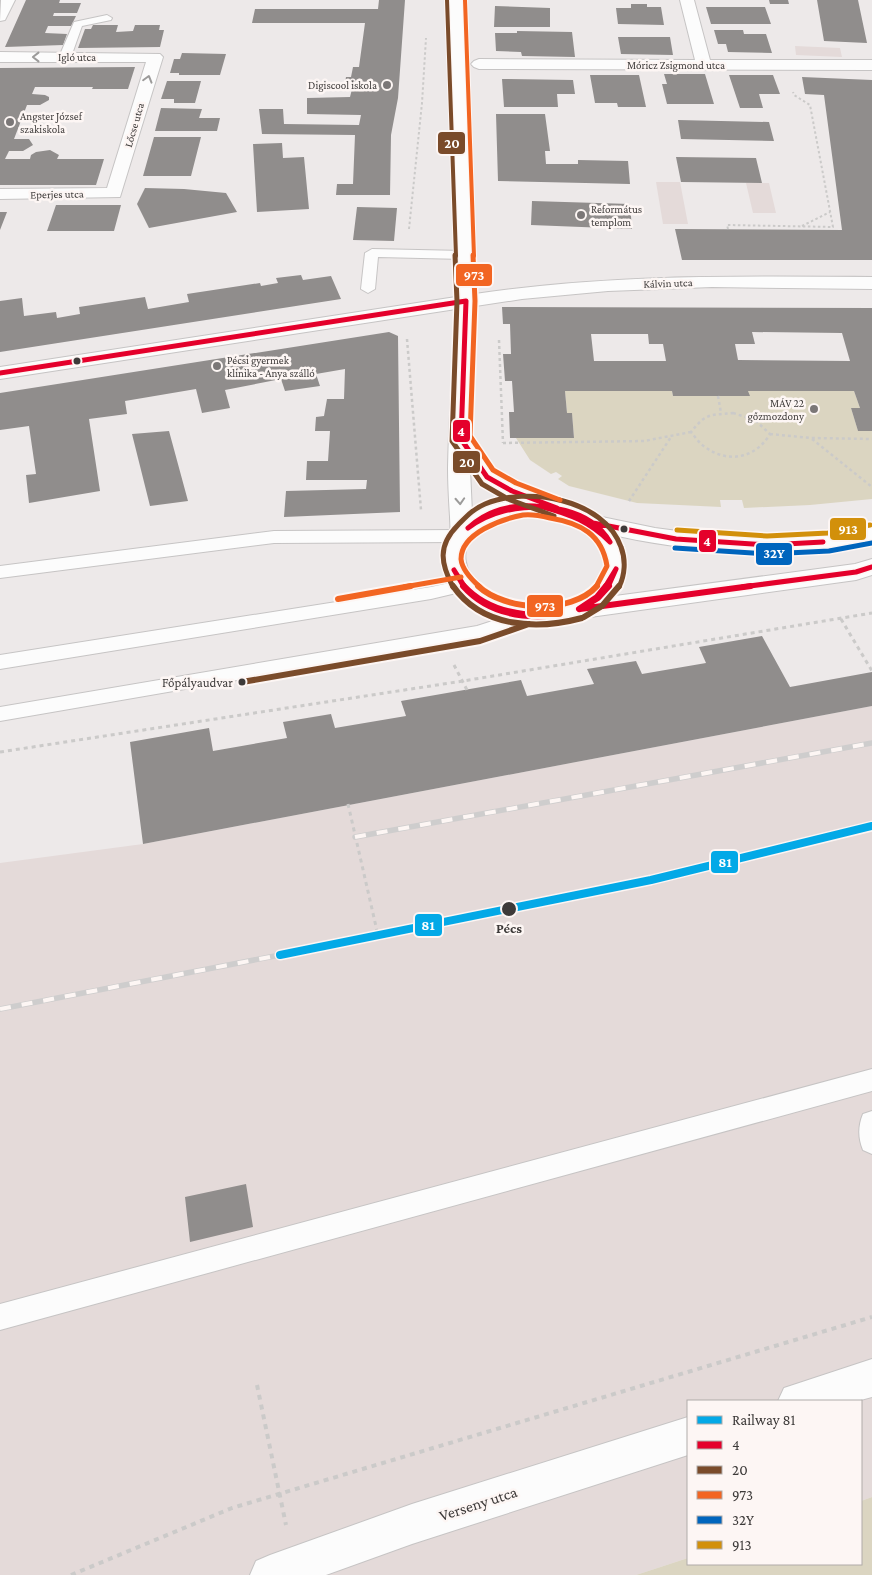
<svg xmlns="http://www.w3.org/2000/svg" width="872" height="1575" font-family="'Crimson Pro',serif">
<rect width="100%" height="100%" fill="#ede9e9"/>
<path fill="#e4dad9" d="M795 46 840 48 842 57 796 55Z
M656 182H680L688 224H663Z
M746 183H769L776 213H753Z
M872 706V1497L861 1501V1401H688V1558L636 1575H0V863L143 844Z"/>
<path fill="#dbd5c1" d="M565 391H672L673 396H749L748 391H854L860 408H851L858 431H872V499L810 505 744 508 742 500H720L721 507 637 503 569 486 558 479 562 476 556 472 551 474 530 460 516 438H574L572 414 567 413Z
M872 1497V1575H636L688 1558V1564H861V1501Z"/>
<path fill="#908d8c" fill-rule="evenodd" d="M26 0H60L59 3H81L77 13H54L53 16H76L71 26H48L45 33 67 34 63 45 5 47Z
M379 0H405L398 98 391 135 390 195H336L337 184H353L355 135 262 134 259 109H283L284 124 359 125 361 115 307 114V98L350 97 352 89H344L346 77H351L353 67H359L365 23H252L255 9H378Z
M769 0H788L789 4H770Z
M817 0H858L867 43 824 41Z
M631 4H647V7H661L664 25 618 24 616 8H631Z
M495 6 550 8V27H494Z
M706 7H765L771 24H711Z
M93 25H118L116 32 133 31 135 25H160L159 30H164L160 47 78 48 85 29H91Z
M714 30H743L744 34H766L772 53 728 52 726 44H718Z
M517 31 572 32 575 57 522 56 521 52 496 51 495 33H517Z
M618 37H670L673 55 621 54Z
M182 53 226 54 220 75H179V73H170L174 59H180Z
M135 67 128 89H92L93 87H35L32 94 45 95 49 97V100L40 105H27L14 139H29L33 145 23 151H9L5 159H30L31 155 36 152 50 150 59 155 57 159H104L96 185H0V68Z
M664 74H705L714 104H667L662 84H667Z
M590 75H639L646 107H618L617 103H595Z
M729 75H773L780 94H759L763 108H740Z
M802 77 872 80V260H682L675 229 842 230 824 95 805 94Z
M502 79 573 80 575 94H557L558 107H504Z
M167 81H201L195 103H174V99H161Z
M161 108 202 109 199 118H220L217 131H155Z
M496 114H545L550 151H545L546 164H578V160L628 161 630 184 498 181Z
M678 120 769 122 774 141 681 139Z
M154 137H201L191 176H143Z
M282 143 283 158 304 157 309 209 257 212 253 144Z
M676 157 756 158 762 183 681 182Z
M145 188 184 189 226 193 237 212 149 228 137 204Z
M532 201 630 204 632 229 531 225Z
M56 205H121L114 231H47Z
M357 207 397 208 394 241 353 240Z
M0 212H7L0 230Z
M301 275 303 280 331 276 341 299 0 352V301L22 298 24 316 56 312 57 318 80 314 79 307 145 297 148 309 189 302 187 294 260 283 261 286 278 283 276 278Z
M502 307 872 308V431H858L851 408H860L854 391H748L750 396H673L672 391H565L567 413H572L574 438H510L509 412H514L512 381H505L503 354H511L510 324H503ZM752 332 842 333 850 361 738 360 735 344H755ZM591 334H648L649 344H663L666 361H594Z
M389 332 398 336 400 512 284 517 286 491 366 489 367 480H306L307 461H328L330 431H315L316 417 324 416 327 399H344L345 369 316 374 320 386 285 391 281 379 225 390 230 408 202 413 196 389 125 401 127 414 89 419 100 491 29 503 26 475 36 474 29 426 0 430V393Z
M169 431 188 501 150 506 132 434Z
M762 636 790 687 872 672V706L143 844 130 742 209 728 213 751 287 738 283 722 331 714 335 728 406 716 401 701 521 680 527 696 594 684 587 669 636 661 642 674 706 663 699 647Z
M246 1184 253 1227 190 1242 185 1197Z"/>
<g fill="none" stroke-linecap="round" stroke-linejoin="round">
<defs>
<path id="service" d="M107 15 112 18 111 20 82 26 71 57 69 59H61L59 57 74 22Z
M372 249 464 251 471 255 464 259 378 257 375 289 368 293 361 289 365 253Z
M459 530 465 532 467 536 465 540 459 542 274 543 0 578V566L274 531Z
M463 580 469 582 472 586 469 590 431 599 0 669V655L431 587Z
M526 610 532 612 535 616 532 620 479 638 0 721V707L477 626Z
M872 1069V1091L0 1330V1304Z
M872 1111V1154L863 1150C858 1138 858 1126 863 1114Z"/>
<path id="minor" d="M1 0H15L5 20 0 21Z
M680 0H694L710 60H872V70L479 69 474 67 471 64 474 61 479 59 695 60Z
M0 52 160 54 163 57 120 197 0 199V189L107 188 146 62H0Z
M466 295 473 297 476 301 471 438 495 472 520 486 549 497 551 500 586 510 597 516 655 528 700 534 774 537 823 533 872 526V542C787 556 703 555 618 536 631 557 630 577 615 596L855 564 872 559V575L856 580 540 624C503 625 462 612 445 575 435 555 446 549 450 532 451 528 450 522 450 517 449 501 448 484 448 468 449 412 454 357 456 301L459 297ZM470 469 479 482 513 500 481 508 472 513ZM533 513C552 515 574 518 589 533 620 562 600 597 563 604 545 608 523 610 506 603 461 587 446 536 499 518 510 514 521 514 533 513Z
M872 1359V1397L857 1401H778L784 1388Z
M688 1417V1455L412 1544 326 1575H250L256 1561 270 1555 412 1504Z"/>
<path id="tertiary" d="M449 0H463L475 294C607 274 739 276 872 277V289L712 287 608 291 522 299 0 379V367L456 297Z"/>
</defs>
<use href="#service" stroke="#c6c4c4" stroke-width="2"/>
<use href="#minor" stroke="#c6c4c4" stroke-width="2"/>
<use href="#tertiary" stroke="#c6c4c4" stroke-width="2"/>
<path stroke="#cbcac9" stroke-width="2" stroke-dasharray="2.5 2.5" stroke-linecap="butt" d="M802 226 830 212
M409 229 422 103 426 38
M728 229 727 225 833 227 810 105 794 95 793 92"/>
<path stroke="#cbcac9" stroke-width="2.5" stroke-dasharray="3 3" stroke-linecap="butt" d="M407 339 421 510
M499 340 503 443
M718 396 721 413
M733 413 755 420 770 434C756 458 728 464 705 447 699 443 695 437 691 432 706 413 710 415 733 413Z
M770 434 811 438 872 439
M812 439 872 487
M503 443 644 441 691 432
M629 501 671 437"/>
<path stroke="#cbcac9" stroke-width="3" stroke-dasharray="4 4" stroke-linecap="butt" d="M841 619 872 671
M454 665 467 690
M0 752 463 681 872 613
M348 804 380 944"/>
<path stroke="#cbcac9" stroke-width="4" stroke-dasharray="5 5" stroke-linecap="butt" d="M257 1385 286 1525
M71 1575 232 1508 872 1317"/>
<use href="#service" fill="#fcfcfc" fill-rule="evenodd"/>
<use href="#minor" fill="#fcfcfc" fill-rule="evenodd"/>
<use href="#tertiary" fill="#fcfcfc" fill-rule="evenodd"/>
<defs>
<path id="rail" d="M355 837 872 743
M0 1009 280 955"/>
</defs>
<use href="#rail" stroke="#cecdcd" stroke-width="5.5"/>
<use href="#rail" stroke="#fdf6f4" stroke-width="4" stroke-dasharray="11" stroke-linecap="butt"/>
<defs>
<path id="bus-1-far1" d="M466 301 461 439 487 477 512 491 557 508
M0 373 466 301
M543 507C570 509 596 518 610 542
M543 507C570 514 590 522 610 542
M593 523 676 539 767 545 823 542
M468 528C489 509 515 503 543 507
M468 528C491 511 515 507 543 507
M454 570 465 587
M454 570 464 587
M605 587 616 569
M608 587 616 569
M742 587 856 572 872 567"/>
<path id="bus-1" d="M463 586C487 613 522 619 557 615
M464 586C488 612 523 617 557 615
M579 609 597 597 606 586
M580 609 598 598 609 586
M580 609 751 586"/>
<path id="bus-2-far2" d="M447 0 456 256"/>
<path id="bus-2-far1" d="M455 255 457 301 452 441 482 484 508 499 554 516
M453 587C441 564 437 546 458 525 466 517 473 509 485 504 527 486 604 499 621 547 626 560 625 575 619 587"/>
<path id="bus-2" d="M453 586C482 628 537 630 582 618
M584 617 602 606 619 586
M242 682 480 641 529 624"/>
<path id="bus-3-far2" d="M465 0 474 256"/>
<path id="bus-3-far1" d="M473 255 475 301 470 436 493 470 516 483 560 500
M404 587 461 577
M480 587C472 580 462 570 461 559 461 533 502 519 523 515 531 514 542 516 550 518 580 523 602 534 607 566L596 587"/>
<path id="bus-3" d="M478 586C505 611 571 615 597 586
M338 599 411 586"/>
<path id="bus-4" d="M675 548 767 554 829 551 872 543"/>
<path id="bus-5" d="M677 530 767 536 828 533 870 525"/>
</defs>
<use href="#bus-1-far1" stroke="#fdf6f4" stroke-width="8"/>
<use href="#bus-1" stroke="#fdf6f4" stroke-width="10"/>
<use href="#bus-2-far2" stroke="#fdf6f4" stroke-width="6"/>
<use href="#bus-2-far1" stroke="#fdf6f4" stroke-width="8"/>
<use href="#bus-2" stroke="#fdf6f4" stroke-width="10"/>
<use href="#bus-3-far2" stroke="#fdf6f4" stroke-width="6"/>
<use href="#bus-3-far1" stroke="#fdf6f4" stroke-width="8"/>
<use href="#bus-3" stroke="#fdf6f4" stroke-width="10"/>
<use href="#bus-4" stroke="#fdf6f4" stroke-width="8"/>
<use href="#bus-5" stroke="#fdf6f4" stroke-width="8"/>
<use href="#bus-1-far1" stroke="#e4002b" stroke-width="5"/>
<use href="#bus-1" stroke="#e4002b" stroke-width="6"/>
<use href="#bus-2-far2" stroke="#7a4b2a" stroke-width="4"/>
<use href="#bus-2-far1" stroke="#7a4b2a" stroke-width="5"/>
<use href="#bus-2" stroke="#7a4b2a" stroke-width="6"/>
<use href="#bus-3-far2" stroke="#f26522" stroke-width="4"/>
<use href="#bus-3-far1" stroke="#f26522" stroke-width="5"/>
<use href="#bus-3" stroke="#f26522" stroke-width="6"/>
<use href="#bus-4" stroke="#0065bd" stroke-width="5"/>
<use href="#bus-5" stroke="#d2900b" stroke-width="5"/>
<defs>
<path id="rail-1" d="M280 955 651 880 872 826"/>
</defs>
<use href="#rail-1" stroke="#fdf6f4" stroke-width="11"/>
<use href="#rail-1" stroke="#03a9e7" stroke-width="8"/>
</g>
<defs><path id="oneway-chevron" d="M-2-3.5L2.5 0L-2 3.5" fill="none" stroke-width="1.6" stroke-linecap="round" stroke-linejoin="round" transform="scale(1.25)"/></defs>
<g stroke="#9c9b9a">
<use href="#oneway-chevron" transform="translate(36 57) rotate(180)"/>
<use href="#oneway-chevron" transform="translate(148 79) rotate(-74)"/>
<use href="#oneway-chevron" transform="translate(460 501) rotate(87)"/>
</g>
<g fill="#7b7777" stroke="#fdf6f4" stroke-width="2">
<circle cx="387" cy="85" r="5"/>
<circle cx="10" cy="122" r="5"/>
<circle cx="581" cy="215" r="5"/>
<circle cx="217" cy="366" r="5"/>
<circle cx="814" cy="409" r="5"/>
</g>
<g fill="#3d3a39" stroke="#fdf6f4" stroke-width="2">
<circle cx="77" cy="361" r="4.5"/>
<circle cx="624" cy="529" r="4.5"/>
<circle cx="242" cy="682" r="4.5"/>
<circle cx="509" cy="909" r="8"/>
</g>
<g text-anchor="middle" stroke-width="5" stroke-linejoin="round" paint-order="stroke">
<g font-size="11" fill="#3d3a39" stroke="#fdf6f4">
<text x="77" y="61">Igló utca</text>
<text x="676" y="69">Móricz Zsigmond utca</text>
<text transform="translate(134 125) rotate(-74)" y="4">Lőcse utca</text>
<text transform="translate(57 194) rotate(-1)" y="4">Eperjes utca</text>
<text transform="translate(668 283) rotate(-2)" y="4">Kálvin utca</text>
</g>
<g font-size="11" fill="#3d3a39" stroke="#fdf6f4" text-anchor="start">
<text x="377" y="89" text-anchor="end">Digiscool iskola</text>
<text x="20" y="120">Angster József<tspan x="20" dy="13">szakiskola</tspan></text>
<text x="591" y="213">Református<tspan x="591" dy="13">templom</tspan></text>
<text x="227" y="364">Pécsi gyermek<tspan x="227" dy="13">klinika - Anya szálló</tspan></text>
<text x="804" y="407" text-anchor="end">MÁV 22<tspan x="804" dy="13">gőzmozdony</tspan></text>
</g>
<g font-size="13" fill="#3d3a39" stroke="#fdf6f4" text-anchor="end">
<text x="233" y="687">Főpályaudvar</text>
</g>
<g font-size="14" font-weight="bold" fill="#3d3a39" stroke="#fdf6f4">
<text x="509" y="933">Pécs</text>
</g>
<g font-size="16" fill="#3d3a39" stroke="#fdf6f4">
<text transform="translate(478 1503) rotate(-18)" y="6">Verseny utca</text>
</g>
</g>
<g stroke="#fdf6f4" stroke-width="2">
<rect x="437" y="131" width="29" height="24" rx="5" fill="#7a4b2a"/>
<rect x="455" y="263" width="38" height="24" rx="5" fill="#f26522"/>
<rect x="452" y="419" width="19" height="24" rx="5" fill="#e4002b"/>
<rect x="452" y="450" width="29" height="24" rx="5" fill="#7a4b2a"/>
<rect x="829" y="517" width="38" height="24" rx="5" fill="#d2900b"/>
<rect x="698" y="529" width="19" height="24" rx="5" fill="#e4002b"/>
<rect x="755" y="542" width="38" height="24" rx="5" fill="#0065bd"/>
<rect x="526" y="594" width="38" height="24" rx="5" fill="#f26522"/>
<rect x="710" y="850" width="29" height="24" rx="5" fill="#03a9e7"/>
<rect x="414" y="913" width="29" height="24" rx="5" fill="#03a9e7"/>
</g>
<g font-size="14" text-anchor="middle" font-weight="bold" fill="#fff">
<text x="452" y="148">20</text>
<text x="474" y="280">973</text>
<text x="461" y="436">4</text>
<text x="467" y="467">20</text>
<text x="848" y="534">913</text>
<text x="707" y="546">4</text>
<text x="774" y="558">32Y</text>
<text x="545" y="611">973</text>
<text x="725" y="867">81</text>
<text x="428" y="930">81</text>
</g>
<rect x="687" y="1400" width="175" height="165" fill="#fdf6f4" stroke="#b0aba9"/>
<rect x="697" y="1416" width="25" height="8" fill="#03a9e7" stroke="#b0aba9"/>
<text x="732" y="1425" font-size="15" fill="#3d3a39">Railway 81</text>
<rect x="697" y="1441" width="25" height="8" fill="#e4002b" stroke="#b0aba9"/>
<text x="732" y="1450" font-size="15" fill="#3d3a39">4</text>
<rect x="697" y="1466" width="25" height="8" fill="#7a4b2a" stroke="#b0aba9"/>
<text x="732" y="1475" font-size="15" fill="#3d3a39">20</text>
<rect x="697" y="1491" width="25" height="8" fill="#f26522" stroke="#b0aba9"/>
<text x="732" y="1500" font-size="15" fill="#3d3a39">973</text>
<rect x="697" y="1516" width="25" height="8" fill="#0065bd" stroke="#b0aba9"/>
<text x="732" y="1525" font-size="15" fill="#3d3a39">32Y</text>
<rect x="697" y="1541" width="25" height="8" fill="#d2900b" stroke="#b0aba9"/>
<text x="732" y="1550" font-size="15" fill="#3d3a39">913</text>
</svg>
